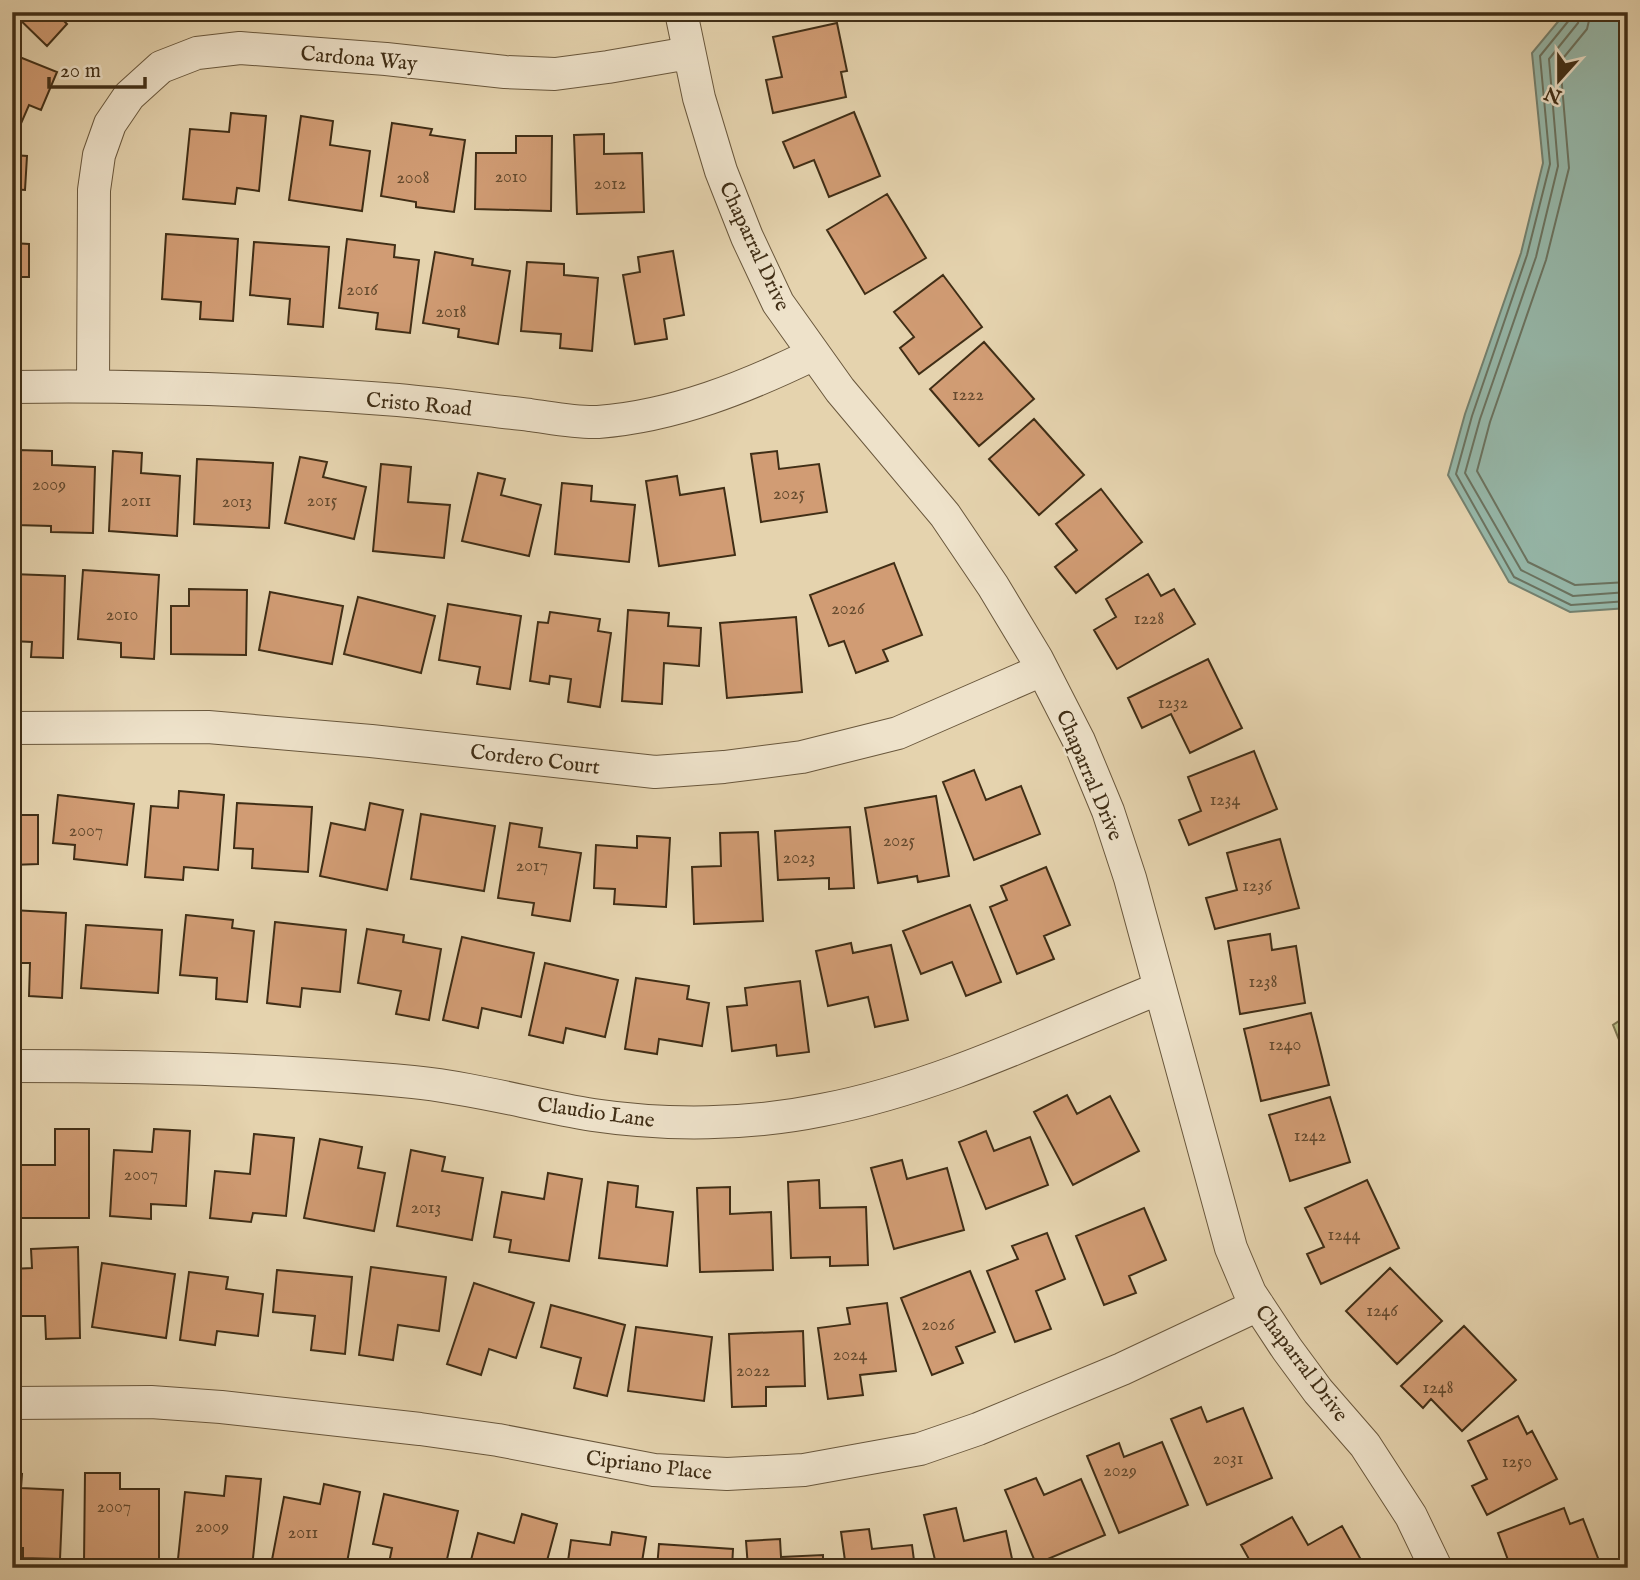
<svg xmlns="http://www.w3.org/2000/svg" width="1640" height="1580" font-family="'IM FELL English',serif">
<rect width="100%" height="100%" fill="#e5d3ae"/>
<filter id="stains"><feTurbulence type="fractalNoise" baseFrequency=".00286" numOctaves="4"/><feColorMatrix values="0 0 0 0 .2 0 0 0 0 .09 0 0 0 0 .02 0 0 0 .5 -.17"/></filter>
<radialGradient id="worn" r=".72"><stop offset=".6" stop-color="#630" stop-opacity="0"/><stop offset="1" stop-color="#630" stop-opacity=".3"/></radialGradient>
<path fill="#babb86" stroke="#7d744e" stroke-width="2" d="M1628 1015V1062L1613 1025Z"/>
<path fill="#96b8aa" stroke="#74816f" stroke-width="2" d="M1566 12H1628V608L1570 612 1509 582 1448 475 1465 414 1521 253 1543 163 1532 53Z"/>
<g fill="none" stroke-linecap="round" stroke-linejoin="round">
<path stroke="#6b7360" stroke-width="2" d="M1571 12 1570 19 1540 56 1550 164 1527 255 1472 416 1456 474 1514 577 1571 605 1628 601
M1580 12 1578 23 1549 59 1558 166 1536 257 1480 419 1465 473 1521 570 1573 596 1628 592
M1591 12 1587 29 1560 62 1569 168 1546 260 1490 422 1477 471 1528 562 1575 585 1628 582"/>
</g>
<path fill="#d19c74" stroke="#402e16" stroke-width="2" d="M12 12H70L63 20 67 24 47 46Z
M750 12H823V15L750 17Z
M837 23 847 71 841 72 846 97 773 113 766 80 782 77 773 37Z
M12 54 57 72 41 110 29 105 16 135 12 133Z
M854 112 880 176 829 197 814 160 794 168 783 142Z
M231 113 266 116 259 191 237 188 235 204 183 199 190 129 229 132Z
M301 116 333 121 330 145 370 151 362 211 289 200Z
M392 123 432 129 430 135 465 140 454 212 416 207V202L381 196Z
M604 134V154L642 153 644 212 577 214 574 135Z
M516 136H552L551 211 475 209 476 153H516Z
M12 155 27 156 25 190 12 189Z
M887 194 926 258 865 294 827 230Z
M166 234 238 239 233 321 200 319 201 302 162 299Z
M347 239 395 245 394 257 419 260 410 333 376 329 378 313 339 308Z
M254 242 329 247 323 327 288 324 290 299 250 295Z
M12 243 29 244V277H12Z
M673 251 684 315 664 319 667 339 635 344 623 275 640 272 638 257Z
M435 252 473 259 472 265 510 271 498 344 458 337 459 329 423 323Z
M527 262 564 264V275L598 278 592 351 560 348 561 334 521 331Z
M943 275 982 327 919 374 900 348 914 337 894 312Z
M984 342 1034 399 979 446 930 389Z
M1034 419 1084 475 1039 515 989 459Z
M18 450 52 451V465L95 467 93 533 51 532V526L16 525Z
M113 451 142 453 141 473 180 476 177 536 109 531Z
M777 451 779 469 819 464 827 512 761 522 751 454Z
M300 457 327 462 323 477 366 487 354 539 285 523Z
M197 459 273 463 269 528 194 524Z
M381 464 411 467 408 502 450 505 444 558 373 551Z
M478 473 505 479 501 495 541 505 529 556 462 541Z
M677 476 680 495 724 488 735 555 659 566 646 481Z
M562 483 592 486 591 501 635 505 629 562 555 554Z
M1101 489 1142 542 1076 593 1055 567 1077 550 1056 524Z
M894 563 922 635 883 650 888 661 856 673 844 641 829 646 810 595Z
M83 570 159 575 154 659 121 657V643L78 639Z
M12 574 65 576 63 658 31 657 32 642 12 641Z
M1148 574 1161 596 1174 589 1195 624 1117 669 1094 630 1116 617 1106 599Z
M189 589 247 590 246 655 171 654V606H189Z
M270 592 343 606 332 664 259 650Z
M358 597 435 616 421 673 344 654Z
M448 604 521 616 510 689 477 684 480 667 439 660Z
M628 610 669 613 668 626 701 628 699 666 664 663 662 704 622 701Z
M550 612 600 619 598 631 611 633 600 707 568 702 571 679 550 676 549 684 530 681 538 622 548 623Z
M796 617 802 692 727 698 720 623Z
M1208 659 1242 728 1190 753 1171 714 1142 728 1128 698Z
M1254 751 1277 809 1189 845 1179 820 1201 811 1188 777Z
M974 770 986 800 1021 786 1040 834 974 860 943 782Z
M179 791 224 795 218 870 184 867 183 880 145 877 151 806 178 808Z
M58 795 134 804 127 865 74 859 75 845 53 843Z
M936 796 949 876 918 882 917 876 878 883 865 808Z
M237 803 312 807 308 872 252 868 253 849 234 848Z
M370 803 403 810 387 890 320 876 331 823 365 830Z
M421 814 495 826 484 891 411 879Z
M12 815H38V864L12 865Z
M510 823 542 828 539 847 581 853 570 921 532 915 534 903 498 898Z
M850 827 854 888 829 889V878L778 880 775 831Z
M758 832 763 921 694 924 692 867 721 866 720 833Z
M637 836 670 838 666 907 614 904 615 889 594 888 596 845 637 848Z
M1280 839 1299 908 1215 929 1206 898 1237 890 1227 853Z
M1046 867 1070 925 1044 936 1054 959 1017 974 990 907 1007 900 1001 886Z
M970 905 1001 982 966 996 952 962 921 974 903 931Z
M12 910 66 913 62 998 29 996 30 963H12Z
M186 915 233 920 232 928 254 931 247 1002 216 999 217 978 180 975Z
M275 922 346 930 340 992 302 988 300 1007 267 1003Z
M86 925 162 930 158 993 81 988Z
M367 929 404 935 403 942 441 949 429 1020 396 1014 401 991 358 983Z
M1270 934 1272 950 1296 946 1305 1003 1240 1014 1228 941Z
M462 937 534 953 521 1017 482 1008 478 1028 443 1020Z
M851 943 853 953 891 945 908 1020 875 1027 868 997 828 1006 816 951Z
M545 963 618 980 605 1037 566 1028 563 1043 529 1035Z
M636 978 689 986 687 999 709 1003 702 1046 659 1039 657 1054 625 1049Z
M800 981 809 1052 777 1056 776 1045 732 1051 727 1007 747 1005 745 988Z
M1311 1013 1329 1085 1261 1101 1244 1029Z
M1067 1095 1077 1114 1110 1096 1139 1151 1073 1185 1034 1112Z
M1330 1097 1350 1162 1290 1181 1269 1115Z
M55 1129H89V1218H14V1165H55Z
M154 1129 190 1131 186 1206 151 1204V1219L110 1216 114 1150 152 1152Z
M986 1131 994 1151 1030 1137 1048 1185 986 1209 959 1142Z
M254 1134 294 1138 286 1216 253 1213 251 1222 210 1218 215 1171 250 1174Z
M320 1139 362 1147 358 1168 385 1173 374 1231 304 1218Z
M411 1150 445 1157 442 1171 483 1178 472 1240 397 1226Z
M902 1160 907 1179 947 1168 964 1230 894 1249 871 1168Z
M548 1173 582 1179 569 1261 509 1252 511 1240 494 1237 502 1192 544 1199Z
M819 1180 820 1208 866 1207 868 1265 830 1266V1257L791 1258 788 1182Z
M1367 1180 1399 1248 1321 1284 1307 1254 1324 1247 1305 1208Z
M608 1182 638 1186 636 1207 673 1212 667 1266 599 1258Z
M730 1187V1214L771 1212 773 1270 700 1272 697 1188Z
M1144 1208 1166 1260 1129 1276 1136 1293 1104 1305 1076 1236Z
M1047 1233 1065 1279 1036 1291 1051 1329 1015 1342 987 1271 1018 1259 1012 1246Z
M78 1247 80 1338 46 1339 45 1316H12V1269L32 1268 31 1249Z
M102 1263 175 1274 166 1338 92 1327Z
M371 1267 446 1277 439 1331 398 1325 393 1360 359 1355Z
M1390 1268 1442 1321 1397 1364 1346 1311Z
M277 1270 352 1277 345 1354 311 1350 315 1316 273 1312Z
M970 1271 995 1332 956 1347 963 1363 932 1375 901 1298Z
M189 1272 228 1277 226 1289 263 1294 258 1336 217 1331 215 1345 180 1340Z
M474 1283 534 1303 516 1358 489 1349 481 1375 447 1364Z
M887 1303 896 1371 860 1375 863 1395 828 1399 818 1328 850 1324 847 1308Z
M551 1305 625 1325 607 1396 574 1388 581 1358 541 1347Z
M1464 1326 1516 1380 1462 1431 1431 1399 1423 1408 1401 1386Z
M636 1327 712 1337 704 1401 628 1391Z
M803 1331 805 1386 766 1387V1406L732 1407 729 1334Z
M1201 1407 1207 1422 1243 1408 1272 1478 1207 1505 1171 1419Z
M1518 1416 1527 1434 1532 1431 1557 1479 1487 1515 1472 1486 1487 1479 1468 1441Z
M1162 1442 1188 1505 1119 1533 1087 1456 1119 1443 1124 1457Z
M12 1473 22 1474 21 1488 63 1490 60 1559 23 1558V1548H12Z
M85 1473H120V1489H159V1563H84Z
M226 1476 261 1479 252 1568H192L193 1561 178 1559 185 1492 224 1496Z
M1036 1478 1044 1495 1081 1479 1105 1535 1036 1564 1005 1490Z
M324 1484 360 1492 346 1568H286L271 1565 284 1497 320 1504Z
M384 1494 458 1511 445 1568H412L389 1563 392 1548 373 1544Z
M956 1508 964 1541 1006 1531 1014 1568H937L924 1515Z
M1564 1508 1570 1524 1583 1519 1601 1566 1596 1568H1540L1539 1564 1530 1568H1511L1498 1533Z
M522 1514 557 1524 545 1568H469L478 1533 514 1543Z
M1292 1517 1308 1545 1342 1526 1360 1558 1341 1568H1254L1241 1545Z
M869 1529 872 1549 912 1545 915 1568H846L841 1532Z
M612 1532 646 1537 641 1568H567L571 1540 610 1545Z
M780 1539 781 1557 823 1555V1568H748L746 1541Z
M659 1544 733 1549 732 1568H657Z"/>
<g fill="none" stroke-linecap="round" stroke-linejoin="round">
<defs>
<path id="minor" d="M681 12 699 98 721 171 747 237 778 303 840 390 945 515 993 586 1037 659 1079 741 1108 811 1130 878 1231 1248 1250 1293 1287 1349 1318 1391 1365 1445 1411 1516 1436 1568
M93 386 94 190 99 155 110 124 129 96 161 67 197 53 240 48 386 59 505 72 555 74 608 67 689 53
M12 387C141 385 270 390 398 400 442 404 486 410 530 415 552 418 576 423 598 422 675 416 746 387 814 354
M12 728 208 727 371 741 655 772 724 767 802 757 898 733 1042 670
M12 1066C146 1066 280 1069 413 1082 474 1088 533 1105 593 1115 667 1126 749 1125 822 1110 938 1088 1051 1032 1160 988
M12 1403 151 1402 221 1407 420 1429 498 1440 654 1470 727 1474 804 1470 920 1449 978 1429 1122 1369 1258 1305"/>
</defs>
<use href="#minor" stroke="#69573c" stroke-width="34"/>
<use href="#minor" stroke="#eee2ca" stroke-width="32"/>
</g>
<g text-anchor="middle" stroke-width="5" stroke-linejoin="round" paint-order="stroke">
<g font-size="18" fill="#644a2e">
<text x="511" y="182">2010</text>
<text x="413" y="183">2008</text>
<text x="610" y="189">2012</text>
<text x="362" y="295">2016</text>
<text x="451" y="317">2018</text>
<text x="968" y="400">1222</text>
<text x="49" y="490">2009</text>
<text x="789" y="499">2025</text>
<text x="136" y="506">2011</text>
<text x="322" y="506">2015</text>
<text x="237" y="507">2013</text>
<text x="848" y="614">2026</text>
<text x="122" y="620">2010</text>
<text x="1149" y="624">1228</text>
<text x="1173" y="708">1232</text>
<text x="1225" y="805">1234</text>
<text x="86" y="836">2007</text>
<text x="899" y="846">2025</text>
<text x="799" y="863">2023</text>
<text x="532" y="871">2017</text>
<text x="1257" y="891">1236</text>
<text x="1263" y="987">1238</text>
<text x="1285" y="1050">1240</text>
<text x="1310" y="1141">1242</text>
<text x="141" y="1180">2007</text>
<text x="426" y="1213">2013</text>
<text x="1344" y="1240">1244</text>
<text x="1382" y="1316">1246</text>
<text x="938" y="1330">2026</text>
<text x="850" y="1360">2024</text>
<text x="753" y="1376">2022</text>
<text x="1438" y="1393">1248</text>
<text x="1228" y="1464">2031</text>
<text x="1517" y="1467">1250</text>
<text x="1120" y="1476">2029</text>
<text x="114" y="1512">2007</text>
<text x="212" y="1532">2009</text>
<text x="303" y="1538">2011</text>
</g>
<g font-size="21" fill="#402e16" stroke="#eee2ca">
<text transform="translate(359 58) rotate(5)" y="7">Cardona Way</text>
<text transform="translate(755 246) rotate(65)" y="7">Chaparral Drive</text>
<text transform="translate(419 404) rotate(5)" y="7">Cristo Road</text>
<text transform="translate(535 759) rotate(7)" y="7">Cordero Court</text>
<text transform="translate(1090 775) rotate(67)" y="7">Chaparral Drive</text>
<text transform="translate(596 1112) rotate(8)" y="7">Claudio Lane</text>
<text transform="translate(1302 1363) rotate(53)" y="7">Chaparral Drive</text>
<text transform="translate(649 1465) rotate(7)" y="7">Cipriano Place</text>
</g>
</g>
<rect width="1640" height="1580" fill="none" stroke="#e5d3ae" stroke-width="42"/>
<rect x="14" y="14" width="1612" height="1552" fill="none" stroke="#402e16" stroke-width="3.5"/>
<rect x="21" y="21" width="1598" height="1538" fill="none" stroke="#402e16" stroke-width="2"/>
<g transform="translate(1559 80) rotate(201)" stroke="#eee2ca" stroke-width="5" paint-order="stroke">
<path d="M0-5L12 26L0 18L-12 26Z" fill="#402e16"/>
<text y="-10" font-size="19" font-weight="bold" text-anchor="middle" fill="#402e16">N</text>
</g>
<path d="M49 77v10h96v-10" fill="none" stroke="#402e16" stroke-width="3.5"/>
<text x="60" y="77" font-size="21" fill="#402e16" stroke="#eee2ca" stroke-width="5" paint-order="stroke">20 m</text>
<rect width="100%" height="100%" filter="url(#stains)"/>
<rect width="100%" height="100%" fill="url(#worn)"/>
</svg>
